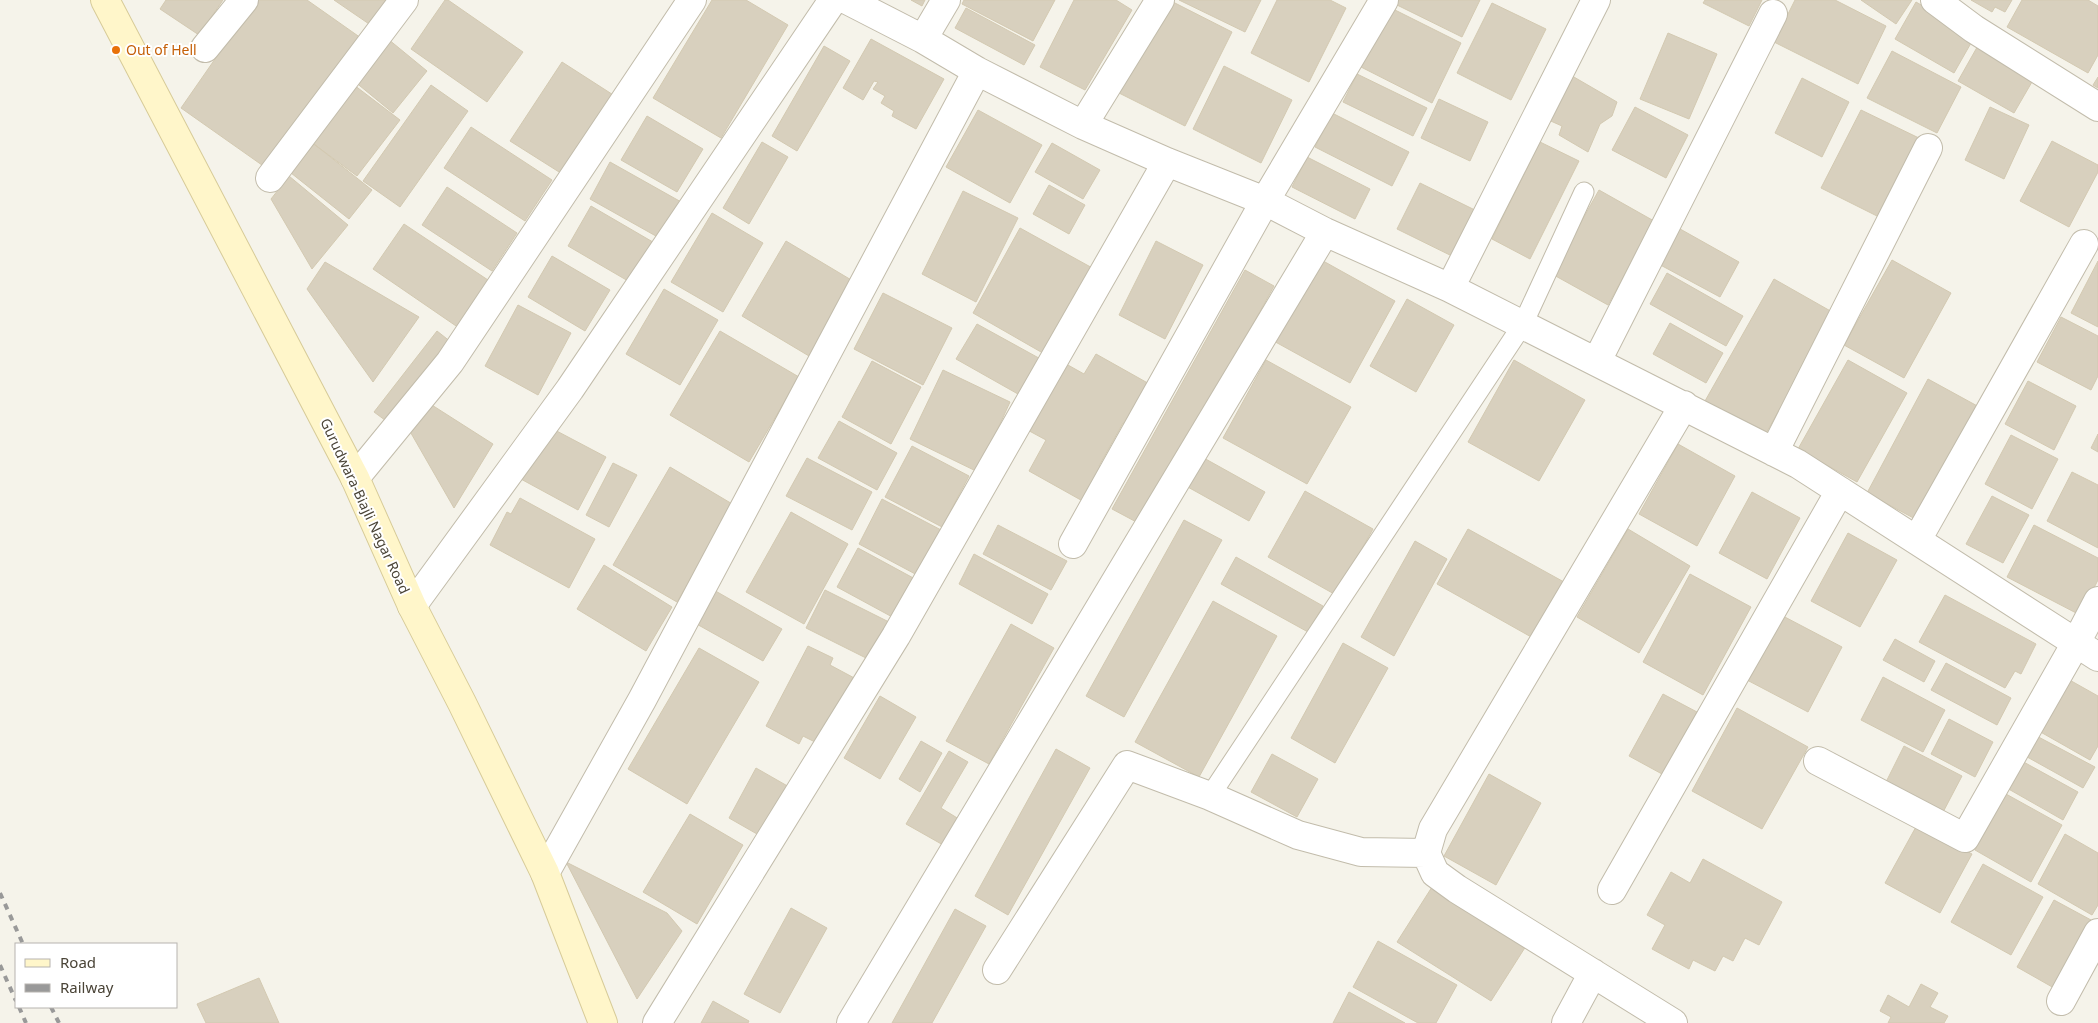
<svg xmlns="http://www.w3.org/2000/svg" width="2098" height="1023" font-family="'Noto Sans',sans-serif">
<rect width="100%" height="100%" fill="#f5f3ea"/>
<path fill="#d8d0be" stroke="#d3c9b1" d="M166 0H223L199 35 160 9Z
M256 0H307L361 38 269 170 181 108Z
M334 0H390L372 26Z
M445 0H448L523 52 487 102 411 49Z
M712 0H746L788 25 721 138 653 98Z
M911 0H925L922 6Z
M964 0H1055L1033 41 962 4Z
M1074 0H1116L1132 10 1085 90 1040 67Z
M1169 0 1232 32 1185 126 1117 92Z
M1179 0H1261L1245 32Z
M1277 0H1330L1346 8 1309 82 1251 53Z
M1398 0H1480L1462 37 1395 4Z
M1705 0H1762L1749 26 1703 3Z
M1795 0H1835L1886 26 1858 84 1774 42Z
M1861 0H1912L1896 24Z
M1971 0H2012L2005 12 1995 7 1992 12Z
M2022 0H2088L2098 6V55L2088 73 2007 27Z
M1916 2 1975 36 1954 73 1895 39Z
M1492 3 1546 29 1511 100 1457 73Z
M966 8 1035 45 1024 65 955 28Z
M1391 8 1461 43 1432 103 1361 67Z
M1668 33 1717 54 1689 119 1640 99Z
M388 39 427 71 393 113 354 81Z
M871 39 944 79 916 129 892 116 894 111 881 103 885 96 873 89 878 82 874 81 863 100 843 88Z
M1980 42 2036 75 2014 113 1958 81Z
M824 46 850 61 797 151 772 136Z
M1892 51 1961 87 1937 133 1867 98Z
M562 62 618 98 567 177 510 141Z
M1224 66 1292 100 1261 163 1193 129Z
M1567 73 1617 102 1612 116 1600 124 1588 152 1559 135 1562 126 1544 118Z
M1357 74 1427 108 1413 136 1343 102Z
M2098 77V88L2093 85Z
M1802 78 1849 102 1822 157 1775 133Z
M354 85 400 120 357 176 311 142Z
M431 85 468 111 400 207 363 181Z
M1439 99 1488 122 1470 161 1421 138Z
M1635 107 1688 135 1666 178 1612 150Z
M1990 107 2029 125 2004 179 1965 160Z
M978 110 1042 145 1010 203 946 167Z
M1861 110 1921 139 1881 218 1821 188Z
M1332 113 1409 152 1392 186 1315 147Z
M647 116 703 149 677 192 621 160Z
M471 127 552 180 525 221 444 168Z
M2052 141 2098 165V172L2069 227 2020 201Z
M762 142 788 157 749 224 723 208Z
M1540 142 1579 161 1530 259 1492 239Z
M1052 143 1100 170 1083 199 1035 172Z
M314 144 372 190 349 219 291 173Z
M1307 157 1370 189 1355 219 1292 187Z
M610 162 683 203 663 240 590 199Z
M289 176 348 225 312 269 271 199Z
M1420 183 1481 213 1458 259 1397 229Z
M1049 185 1085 205 1069 234 1033 214Z
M447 187 517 233 492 271 422 225Z
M1599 190 1654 221 1608 305 1552 274Z
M963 191 1018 218 976 302 922 274Z
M591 206 658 245 635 285 568 246Z
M712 213 763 243 723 312 671 282Z
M404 224 491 282 459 328 373 269Z
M1673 225 1739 262 1720 297 1653 261Z
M1020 228 1096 270 1048 356 973 313Z
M786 241 858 284 814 359 742 316Z
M1156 241 1203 265 1165 339 1119 315Z
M552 256 610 290 585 331 528 297Z
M1316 257 1395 301 1350 383 1270 339Z
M1892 260 1951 293 1904 378 1844 345Z
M2098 261V327L2071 313Z
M325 262 419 317 373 382 307 289Z
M1245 270 1274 286 1142 525 1112 509Z
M1667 273 1743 316 1726 346 1650 304Z
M1774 279 1834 313 1765 435 1705 401Z
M664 289 718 320 680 385 626 354Z
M883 293 952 328 923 385 854 349Z
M1407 299 1454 325 1416 392 1370 366Z
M518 305 571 333 538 395 485 366Z
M2061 317 2098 336V376L2091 390 2037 362Z
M1670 323 1723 353 1706 383 1653 354Z
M977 324 1046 362 1025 398 956 359Z
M437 331 456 346 393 426 374 412Z
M720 331 799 377 749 462 670 415Z
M1096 354 1153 386 1130 427 1123 423 1099 466 1107 470 1088 504 1029 471 1046 440 1022 427 1059 360 1084 374Z
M1266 360 1351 407 1307 484 1223 438Z
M1514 360 1585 400 1539 481 1468 442Z
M1848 360 1907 393 1857 482 1798 449Z
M872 361 921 387 891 444 842 417Z
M943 370 1010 402 978 472 910 439Z
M1928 379 1981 408 1919 521 1867 493Z
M2028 381 2076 406 2054 450 2005 424Z
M424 400 493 444 454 508 404 421Z
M839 421 897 453 877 490 818 458Z
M551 428 606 457 578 510 519 478Z
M2098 434V452L2091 448Z
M2011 435 2058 459 2032 509 1985 484Z
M1678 444 1735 476 1697 546 1639 514Z
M912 446 969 476 942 527 885 497Z
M1202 457 1265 492 1249 521 1186 486Z
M807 458 872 492 852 530 786 496Z
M613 463 637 475 609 527 586 515Z
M670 467 734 505 677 602 613 565Z
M2072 472 2098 485V548L2047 521Z
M1305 491 1373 529 1336 595 1268 557Z
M1752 492 1800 518 1767 579 1719 553Z
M1992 496 2029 515 2003 563 1966 544Z
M520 498 595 539 569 588 490 545 507 512 511 514Z
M882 499 943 531 919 576 859 544Z
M791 512 848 544 804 624 746 592Z
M1184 520 1222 540 1124 717 1086 696Z
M998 525 1067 561 1051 590 983 554Z
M2034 525 2098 558V580L2080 615 2007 577Z
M1468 529 1564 582 1533 638 1437 584Z
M1628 529 1690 566 1639 653 1577 617Z
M1848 533 1897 560 1860 627 1811 601Z
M1415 541 1447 559 1394 656 1361 637Z
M858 548 917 580 896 619 837 587Z
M974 554 1048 594 1032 624 959 584Z
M1236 557 1323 606 1308 632 1221 584Z
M604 565 672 607 646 651 577 609Z
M1690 574 1751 607 1703 695 1643 662Z
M712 589 782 629 763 661 693 622Z
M825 590 891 623 872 661 806 628Z
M1945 595 2036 644 2021 674 2015 671 2005 688 1919 642Z
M1213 601 1277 636 1199 777 1135 742Z
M1781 615 1842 647 1808 712 1747 680Z
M1011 624 1054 648 989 764 946 741Z
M1895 639 1935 661 1924 682 1883 660Z
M1343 643 1388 668 1335 763 1291 738Z
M808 646 833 658 830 665 858 680 823 746 803 736 799 744 766 726Z
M699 648 759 682 687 804 628 769Z
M1946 663 2011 698 1997 725 1931 690Z
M1883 677 1945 710 1923 752 1861 720Z
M2066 678 2098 696V746L2090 760 2037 730Z
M1663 694 1697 712 1662 774 1629 756Z
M880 696 916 717 880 779 844 758Z
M1737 708 1808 747 1762 829 1692 791Z
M1949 719 1993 742 1975 777 1931 754Z
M2031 733 2095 767 2083 788 2020 753Z
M921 741 942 753 920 792 899 779Z
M1904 746 1962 776 1941 816 1884 786Z
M1056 749 1090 768 1008 915 975 896Z
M949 751 968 762 941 808 967 824 952 850 906 824Z
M1272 754 1318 779 1297 817 1251 792Z
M2020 760 2078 792 2063 820 2005 787Z
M756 768 791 788 764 838 729 818Z
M1489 774 1541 803 1496 885 1444 856Z
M2006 794 2062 825 2031 882 1975 850Z
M690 814 743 845 697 924 643 892Z
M1917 825 1972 854 1940 913 1885 883Z
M2065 834 2098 853V905L2092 915 2038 884Z
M1703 859 1782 902 1759 945 1745 938 1733 961 1723 956 1715 971 1693 960 1689 969 1652 949 1665 925 1647 915 1671 872 1690 883Z
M566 862 667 913 682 931 637 999Z
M1983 864 2043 897 2011 955 1951 922Z
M1432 887 1526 946 1491 1001 1397 942Z
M2054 900 2091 920 2054 988 2017 967Z
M791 908 827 928 780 1013 744 994Z
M955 909 986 926 932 1023H892Z
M1378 941 1457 985 1436 1023H1418L1353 987Z
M259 978 279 1023H206L197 1004Z
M1921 984 1938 993 1930 1007 1948 1016 1944 1023H1888L1891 1017 1880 1011 1888 995 1909 1007Z
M1349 992 1405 1023H1333Z
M713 1001 749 1021 748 1023H701Z"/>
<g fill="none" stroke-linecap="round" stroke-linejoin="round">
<defs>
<path id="service" d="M1210 796 1523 324 1584 192"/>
<path id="minor" d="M847 0 923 39 977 71 1083 125 1167 162 1265 201 1325 232 1450 288 1798 464 2098 657
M1935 0 1974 29 2098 107
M923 39 946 0
M205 48 244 0
M1083 125 1160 0
M270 178 404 0
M1450 288 1596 0
M1597 361 1773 14
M1774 452 1928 148
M355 478 450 362 692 0
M1917 540 2084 244
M1073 544 1265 201 1384 0
M412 606 570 389 833 0
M1818 761 1965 838 2076 643 2098 601
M545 873 642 700 977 71
M1612 890 1840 491
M997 970 1127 765 1210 796 1298 835 1361 852 1426 853
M2061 1001 2098 933
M657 1023 896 636 1167 162
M851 1023 1325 232
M1566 1023 1593 973
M1673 1023 1457 889 1435 873 1426 853 1433 829 1684 405"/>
<path id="secondary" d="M105 0 355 478 412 606 462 703 545 873 603 1023"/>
</defs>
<use href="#service" stroke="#c2bcab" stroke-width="21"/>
<use href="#minor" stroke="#c2bcab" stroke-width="30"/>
<use href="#secondary" stroke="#d7cb98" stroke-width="30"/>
<use href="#service" stroke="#fff" stroke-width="19"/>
<use href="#minor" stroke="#fff" stroke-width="28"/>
<use href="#secondary" stroke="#fff6ca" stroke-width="28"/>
<path stroke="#999" stroke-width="4" stroke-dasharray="6 6" stroke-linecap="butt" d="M0 893 23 944
M0 965 16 1001
M19 1007 26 1023
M51 1007 59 1023"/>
</g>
<circle fill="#e8710a" stroke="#fff" stroke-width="2" cx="116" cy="50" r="5"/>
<g text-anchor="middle" stroke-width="4" stroke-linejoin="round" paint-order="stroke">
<g font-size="14" fill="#c56008" stroke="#fff" text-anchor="start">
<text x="126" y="55">Out of Hell</text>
</g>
<g font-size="14" fill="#4a4437" stroke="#fff">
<text transform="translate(365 506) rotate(65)" y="5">Gurudwara-Biajli Nagar Road</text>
</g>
</g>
<rect x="15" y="943" width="162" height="65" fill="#ffffff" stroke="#b7b4af"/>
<rect x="25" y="959" width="25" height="8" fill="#fff6ca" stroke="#b7b4af"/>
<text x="60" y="968" font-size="15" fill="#4a4437">Road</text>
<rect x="25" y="984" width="25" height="8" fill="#999999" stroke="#b7b4af"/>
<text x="60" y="993" font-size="15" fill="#4a4437">Railway</text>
</svg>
